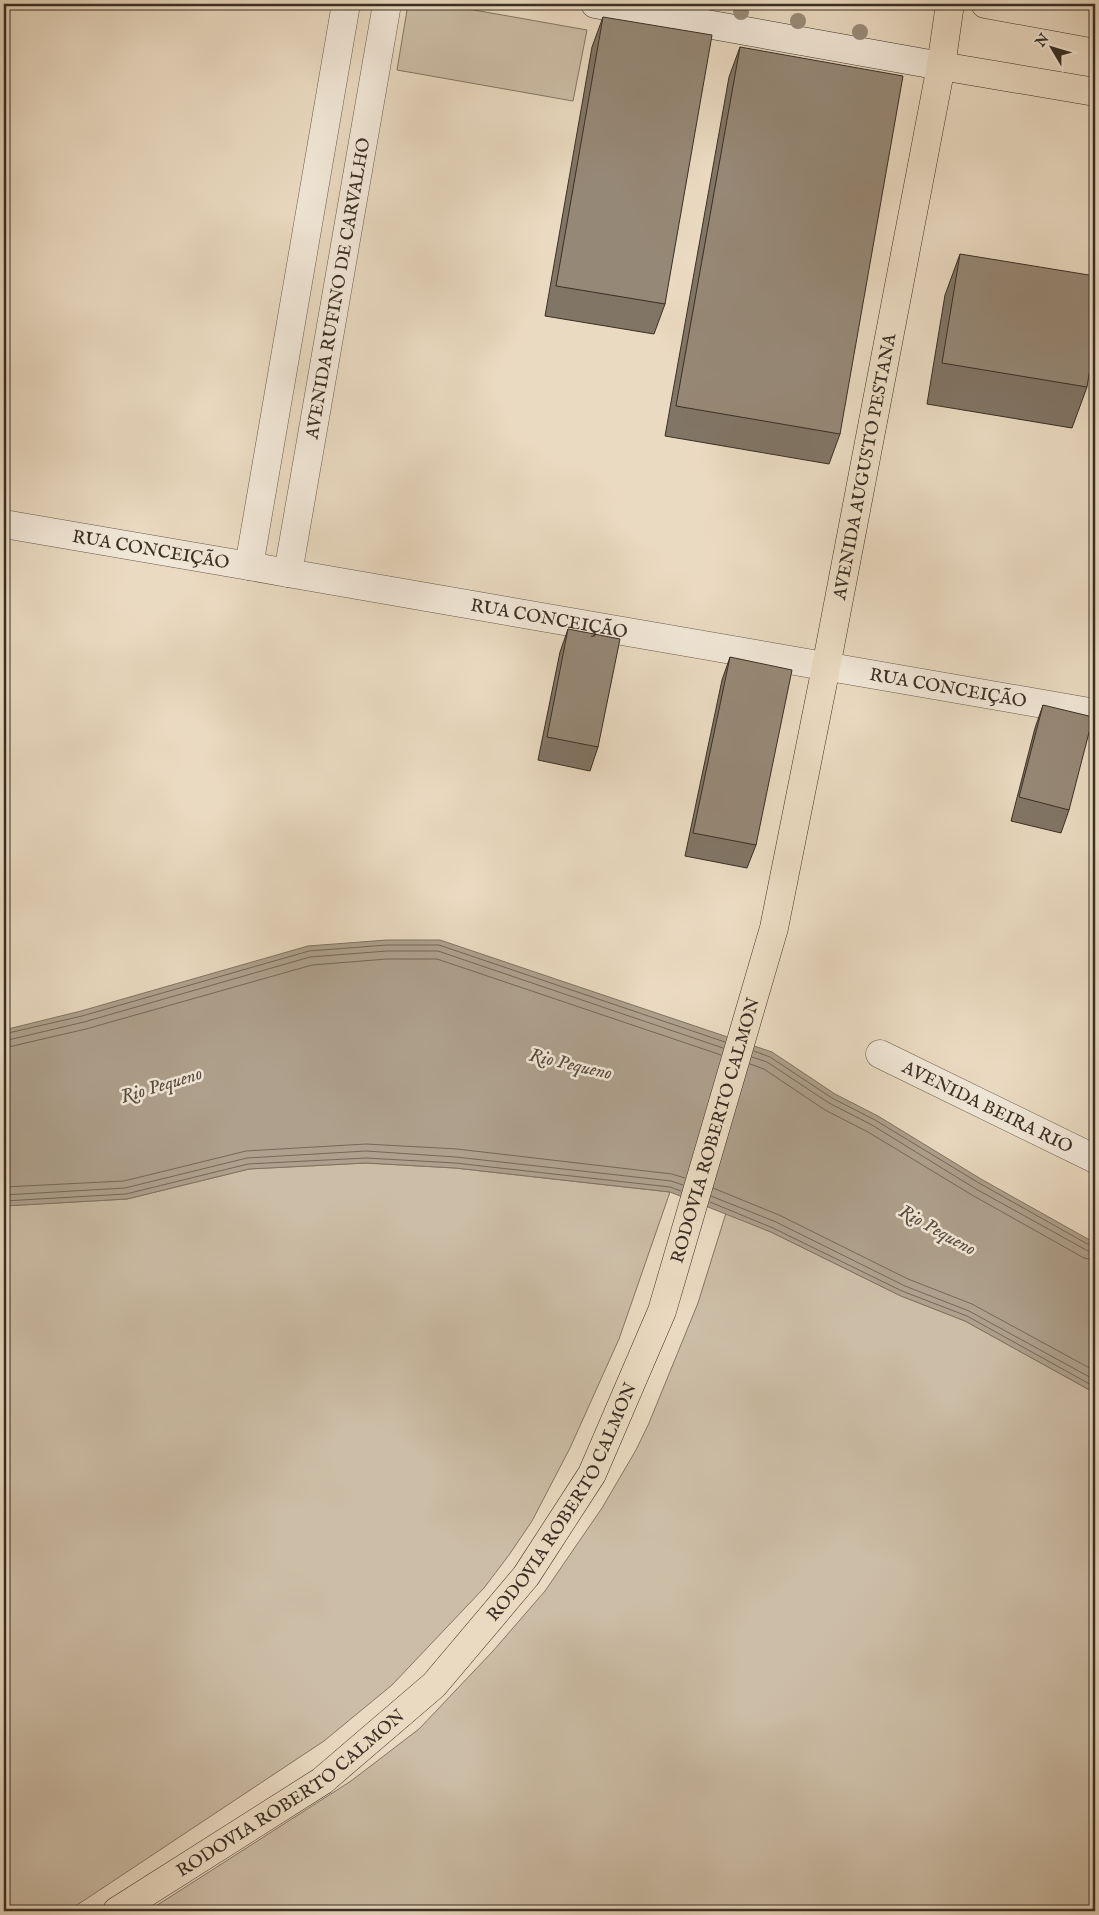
<svg xmlns="http://www.w3.org/2000/svg" width="1099" height="1915" font-family="'IM FELL English',serif">
<rect width="100%" height="100%" fill="#eadac1"/>
<filter id="stains"><feTurbulence type="fractalNoise" baseFrequency=".004" numOctaves="4"/><feColorMatrix values="0 0 0 0 .2 0 0 0 0 .09 0 0 0 0 .02 0 0 0 .5 -.17"/></filter>
<radialGradient id="worn" r=".72"><stop offset=".6" stop-color="#630" stop-opacity="0"/><stop offset="1" stop-color="#630" stop-opacity=".3"/></radialGradient>
<path fill="#ccbda6" stroke="#837665" d="M408 4H440L587 30 573 101 397 70Z
M366 1163 455 1168 670 1192 619 1339 570 1448 532 1521 509 1555 484 1588 392 1685 324 1741 68 1911H4V1206L127 1199 249 1169Z
M726 1213 771 1232 901 1296 965 1321 1095 1393V1911H148L351 1781 419 1729 493 1651 545 1591 602 1508 636 1450 649 1423 698 1303Z"/>
<path fill="#aea08c" stroke="#807362" d="M387 940H440L772 1052 835 1094 878 1116 981 1179 1095 1243V1393L965 1321 901 1296 771 1232 670 1192 455 1168 366 1163 249 1169 127 1199 4 1206V1030L81 1011 308 946Z"/>
<g fill="none" stroke-linecap="round" stroke-linejoin="round">
<path stroke="#746858" stroke-width="1" d="M4 1034 82 1016 309 951 387 945H439L725 1042
M4 1041 84 1022 310 957 387 951H438L723 1048
M4 1048 86 1029 312 965 387 959H437L721 1055
M754 1051 770 1057 832 1098 875 1120 979 1183 1091 1246 1095 1247
M752 1057 767 1062 829 1103 872 1125 976 1189 1088 1251 1095 1253
M750 1064 764 1069 825 1110 868 1132 972 1195 1084 1258 1095 1260
M4 1187 124 1181 246 1151 366 1144 457 1149 672 1174 685 1178
M713 1188 779 1215 908 1279 972 1304 1095 1371
M4 1195 125 1188 247 1158 366 1151 456 1157 671 1181 683 1185
M711 1196 776 1222 905 1286 969 1311 1095 1380
M4 1201 126 1194 248 1164 366 1158 455 1163 670 1187 681 1191
M710 1202 773 1228 902 1291 967 1316 1095 1387"/>
<defs>
<g id="minor">
<path id="s1" d="M4 524 249 566"/>
<path id="s2" d="M288 573 1095 713"/>
<path id="s3" d="M880 1054 1095 1159"/>
</g>
<g id="tertiary">
<path id="s4" d="M346 4 249 566 288 573 387 4"/>
</g>
<path id="secondary" d="M595 4 941 66"/>
<g id="primary">
<path d="M985 4 1095 24"/>
<path d="M941 66 1095 92"/>
<path id="s5" d="M117 1911 322 1781 434 1685 526 1576 592 1474 662 1311 774 928 826 667 941 66 950 4"/>
</g>
</defs>
<use href="#minor" stroke="#665a4b" stroke-width="29"/>
<use href="#tertiary" stroke="#665a4b" stroke-width="29"/>
<use href="#secondary" stroke="#3a2f24" stroke-width="29"/>
<use href="#primary" stroke="#3a2f24" stroke-width="29"/>
<use href="#minor" stroke="#f1e7d7" stroke-width="28"/>
<use href="#tertiary" stroke="#f1e7d7" stroke-width="28"/>
<use href="#secondary" stroke="#f1e7d7" stroke-width="28"/>
<use href="#primary" stroke="#eadac1" stroke-width="28"/>
</g>
<g fill="#998b79">
<circle cx="741" cy="12" r="8"/>
<circle cx="798" cy="21" r="8"/>
<circle cx="860" cy="32" r="8"/>
</g>
<path fill="#817565" stroke="#3a2f24" d="M603 17 665 304 654 334 545 316 592 47Z
M740 47 840 434 829 464 665 436 729 77Z
M960 254 1087 387 1072 428 927 404 945 295Z
M568 629 598 747 590 771 538 760 560 652Z
M730 657 756 845 747 868 685 856 722 680Z
M1043 705 1069 810 1061 833 1011 821 1035 728Z"/>
<path fill="#968876" stroke="#3a2f24" d="M603 17 712 35 665 304 556 286Z
M740 47 903 76 840 434 676 406Z
M960 254 1095 276V338L1087 387 942 363Z
M568 629 620 639 598 747 547 737Z
M730 657 792 670 756 845 693 833Z
M1043 705 1093 717 1069 810 1019 797Z"/>
<g text-anchor="middle" stroke-width="5" stroke-linejoin="round" paint-order="stroke">
<g font-size="18" fill="#3a2f24" stroke="#f1e7d7">
<text dy="6" stroke="none"><textPath href="#s4" startOffset="899">AVENIDA RUFINO DE CARVALHO</textPath></text>
<text dy="6" stroke="none"><textPath href="#s5" startOffset="1701">AVENIDA AUGUSTO PESTANA</textPath></text>
<text dy="6" stroke="none"><textPath href="#s1" startOffset="149">RUA CONCEIÇÃO</textPath></text>
<text dy="6" stroke="none"><textPath href="#s2" startOffset="265">RUA CONCEIÇÃO</textPath></text>
<text dy="6" stroke="none"><textPath href="#s2" startOffset="670">RUA CONCEIÇÃO</textPath></text>
<text dy="6" stroke="none"><textPath href="#s3" startOffset="120">AVENIDA BEIRA RIO</textPath></text>
<text dy="6" stroke="none"><textPath href="#s5" startOffset="1020">RODOVIA ROBERTO CALMON</textPath></text>
<text dy="6" stroke="none"><textPath href="#s5" startOffset="615">RODOVIA ROBERTO CALMON</textPath></text>
<text dy="6" stroke="none"><textPath href="#s5" startOffset="210">RODOVIA ROBERTO CALMON</textPath></text>
</g>
<g font-size="19" font-style="italic" fill="#574b3e" stroke="#f1e7d7">
<text transform="translate(571 1063) rotate(13)" y="7">Rio Pequeno</text>
<text transform="translate(161 1084) rotate(-17)" y="7">Rio Pequeno</text>
<text transform="translate(938 1229) rotate(29)" y="7">Rio Pequeno</text>
</g>
</g>
<rect width="1099" height="1915" fill="none" stroke="#eadac1" stroke-width="20"/>
<rect x="5" y="5" width="1089" height="1905" fill="none" stroke="#3a2f24" stroke-width="2.5"/>
<rect x="10" y="10" width="1079" height="1895" fill="none" stroke="#3a2f24"/>
<g transform="translate(1052 48) rotate(308)" stroke="#f1e7d7" stroke-width="4" paint-order="stroke">
<path d="M0-4L9 19L0 12L-9 19Z" fill="#3a2f24"/>
<text y="-8" font-size="14" font-weight="bold" text-anchor="middle" fill="#3a2f24">N</text>
</g>
<rect width="100%" height="100%" filter="url(#stains)"/>
<rect width="100%" height="100%" fill="url(#worn)"/>
</svg>
